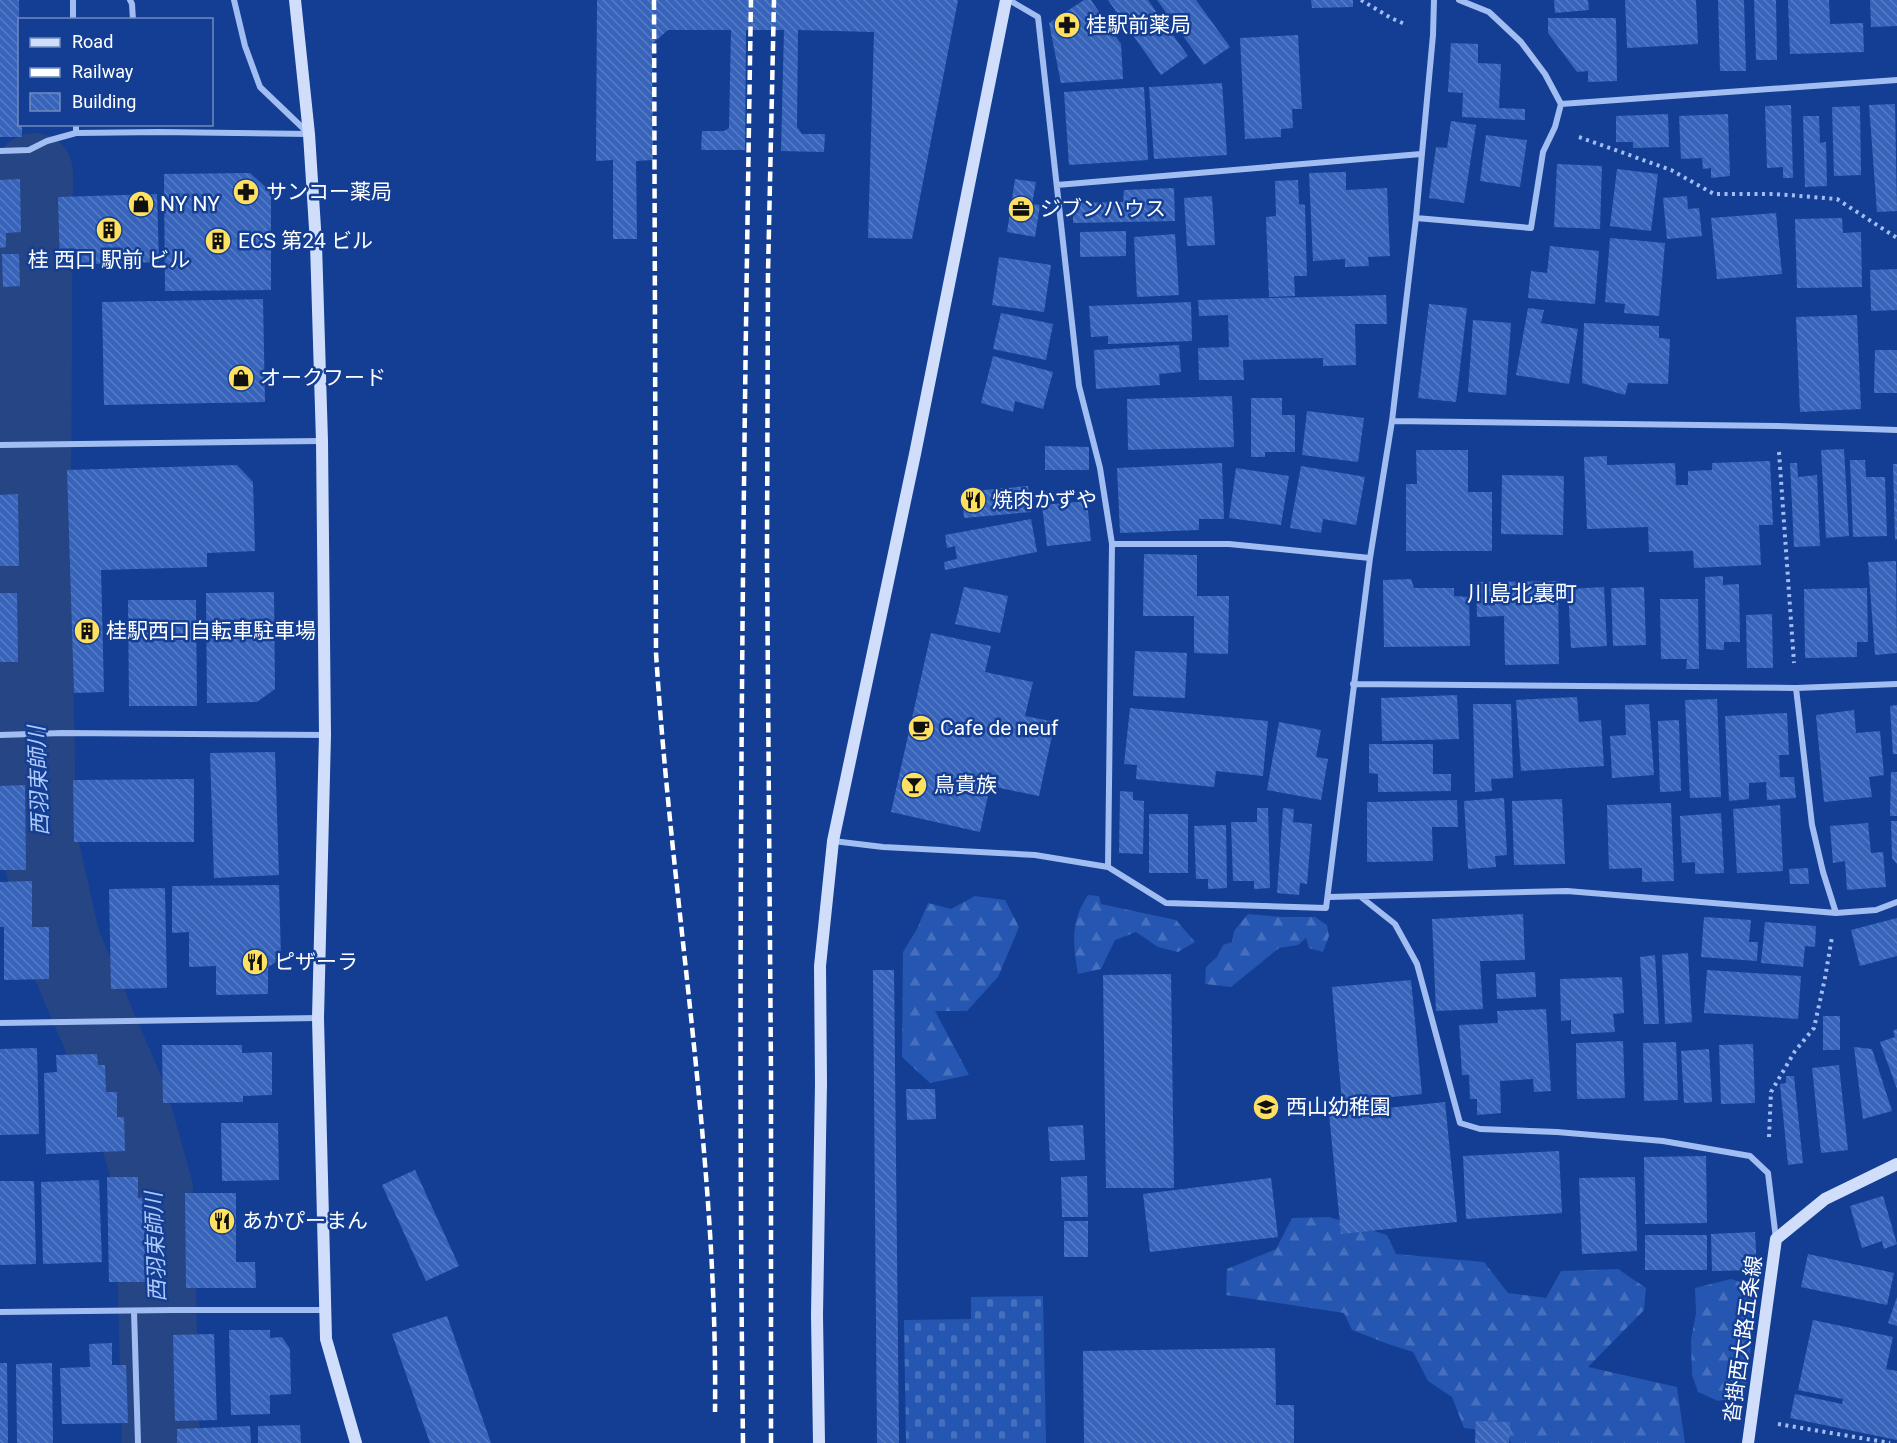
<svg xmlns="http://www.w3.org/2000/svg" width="1897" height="1443" font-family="Roboto,'Noto Sans JP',sans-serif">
<defs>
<pattern id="forest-firs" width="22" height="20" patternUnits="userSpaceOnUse" patternTransform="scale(1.5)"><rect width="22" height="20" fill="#2556b2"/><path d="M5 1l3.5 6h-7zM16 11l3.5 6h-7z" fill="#466fbe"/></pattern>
<pattern id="cemetery-stones" width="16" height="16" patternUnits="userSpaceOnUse" patternTransform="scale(1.5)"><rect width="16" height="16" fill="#2556b2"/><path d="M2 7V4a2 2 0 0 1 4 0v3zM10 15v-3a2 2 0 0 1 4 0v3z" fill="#466fbe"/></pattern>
<pattern id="building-back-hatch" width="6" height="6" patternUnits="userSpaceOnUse" patternTransform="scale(1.5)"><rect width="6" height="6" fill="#3764ba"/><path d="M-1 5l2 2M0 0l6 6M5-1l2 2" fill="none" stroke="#557bc4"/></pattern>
</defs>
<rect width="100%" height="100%" fill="#133e93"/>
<path fill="url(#forest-firs)" d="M1088 895 1099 896 1101 904 1176 920 1195 942 1178 952 1158 947 1136 932 1115 940 1101 969 1078 974C1073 944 1070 922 1088 895Z
M975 896 1005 900 1019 927 998 977 967 1011H935L969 1075 930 1083 902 1057 903 952 917 929 928 903 951 909Z
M1248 914 1282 917H1315L1327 925 1329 936 1323 952 1309 948 1306 938 1298 945 1279 948 1231 987 1205 984 1206 967 1217 957 1223 945 1232 942 1234 931Z
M1329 1217 1387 1235 1396 1254 1484 1262 1508 1293 1546 1298 1561 1271 1618 1269 1646 1288 1644 1310 1588 1367 1677 1387 1685 1443H1511L1506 1433 1464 1428 1452 1397 1428 1381 1413 1352 1388 1344 1352 1330 1344 1313 1226 1295 1227 1269 1276 1249 1292 1218Z
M1731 1279 1758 1288 1745 1396 1718 1401 1698 1392 1692 1375 1691 1340 1696 1313 1695 1288Z"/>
<path fill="url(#cemetery-stones)" d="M1043 1296 1046 1443H906L904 1320 971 1319V1297Z"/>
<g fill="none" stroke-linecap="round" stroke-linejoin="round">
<path stroke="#264585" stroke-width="78" d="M34 172 32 508 37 833 62 944 129 1100 154 1189 161 1443"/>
</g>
<path fill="url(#building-back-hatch)" d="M0 0H19L20 124H22V137H0Z
M597 0H958L912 239 868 238 874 32 798 30 797 127 802 134H825L824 152 781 151 784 30H746L745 150H701L702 131H724L729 128 731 30H668L652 44 653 160 636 161 637 239H613V160L596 161Z
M1084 0H1091L1121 44 1123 79 1061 83 1049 23Z
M1108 0H1148L1188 56 1161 75Z
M1157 0H1196L1230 47 1204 65Z
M1311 0H1353V7L1312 8Z
M1554 0H1588L1589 10 1555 13Z
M1625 0H1696L1698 44 1627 48Z
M1718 0H1744L1746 71H1720Z
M1754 0H1776L1777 60H1756Z
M1788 0H1829L1830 24 1863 23 1864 52 1790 54Z
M1870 0H1897V26L1871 27Z
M1548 18H1616L1617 81 1588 82V71L1577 72 1548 33Z
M1298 35 1302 109H1292L1293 128 1281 129V137L1245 139 1240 38Z
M1451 43 1478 44V63L1501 64 1499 108 1525 109V120L1462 117 1463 93 1448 92Z
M1222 83 1227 155 1154 159 1149 87Z
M1144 87 1148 160 1069 165 1064 92Z
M1895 104 1897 211 1877 212 1869 105Z
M1791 105 1793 178H1783V167L1767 168 1765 106Z
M1860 106 1861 175 1834 176 1832 107Z
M1668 114 1669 147 1633 148V142H1616V116Z
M1728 114 1730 176 1711 178V168L1703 169 1702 158 1681 159 1679 116Z
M1803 116H1819L1820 143 1826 142 1827 186 1805 187Z
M1451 121 1476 125 1464 203 1429 198 1436 147 1447 148Z
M1486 135 1527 140 1520 187 1480 181Z
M1557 164 1602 166 1600 229 1554 227Z
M1617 169 1658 174 1651 231 1610 226Z
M1346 172V190L1387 188 1390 256 1368 257 1369 266 1345 267V259L1313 261 1309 173Z
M250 173 271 192V290L165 291 164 174Z
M20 179 21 232 6 233V247L0 248V180Z
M1015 179 1036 182 1032 204 1040 205 1035 237 1007 232Z
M1298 180 1299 204 1305 205 1307 276H1294L1295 296 1269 297 1266 217 1276 216 1275 181Z
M1174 188 1175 221 1073 223V203L1123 202 1124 190Z
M157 194 159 262 60 265 58 197Z
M1212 196 1215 245 1187 246 1184 198Z
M1687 196 1688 209 1699 208 1702 236 1667 239 1663 198Z
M1776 213 1782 274 1717 279 1711 218Z
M1842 218 1843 233 1861 232 1862 287 1797 288 1795 219Z
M1126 231V256L1080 257V232Z
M1175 234 1179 295 1137 297 1134 237Z
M1610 238 1665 243 1659 316 1624 313 1625 304 1605 302Z
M1550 246 1599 251 1595 304 1528 298 1531 271 1547 273Z
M2 254H19L20 286 3 287Z
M999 257 1051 265 1044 312 992 305Z
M1897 269V310L1871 311 1870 270Z
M1386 295 1387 324H1355L1356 365 1323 366V358L1243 360 1244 380H1199L1198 348 1229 347 1228 315 1199 316 1198 300Z
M263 299 265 402 104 405 102 302Z
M1191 302 1192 341 1108 344V336L1091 337 1089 306Z
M1429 304 1467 308 1456 402 1418 398Z
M1528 308 1544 310 1541 323 1578 329 1569 384 1516 375Z
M1001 313 1053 324 1046 360 993 349Z
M1857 315 1861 409 1800 412 1796 317Z
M1473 320 1511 323 1506 395 1468 392Z
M1584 323 1659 326V338L1670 339 1668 384 1628 383 1625 395 1582 383Z
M1179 345 1181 372 1159 374 1160 385 1096 389 1094 350Z
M1875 350H1897V393H1874Z
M993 356 1053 372 1043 409 1015 401 1013 412 981 403Z
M1232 396 1234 447 1128 450 1127 399Z
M1251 398H1282V415H1295V452H1265V457H1251Z
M1307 411 1364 418 1358 462 1302 455Z
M1045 446 1089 447V470H1045Z
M1844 449 1849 536 1826 538 1821 450Z
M1416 450H1468V492H1492V551H1406V484H1417Z
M1607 456V465L1675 463 1676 485H1688V471L1712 470V463L1770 461 1773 525H1759L1761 565 1694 568 1693 551 1649 552 1648 527 1587 529 1584 457Z
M1850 460H1865L1866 477H1885L1887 536 1853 537Z
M1222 463 1224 519H1199V530L1120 533 1117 468Z
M1790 463H1797L1798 477 1817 475 1820 546 1794 547Z
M1893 464H1897V539L1895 540Z
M237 465 253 482 255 551 207 553V567L101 570 104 692 74 693 67 470Z
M1301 466 1365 477 1356 525 1323 519 1321 533 1290 528Z
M1236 468 1289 476 1281 525 1229 518Z
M1502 475 1564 476 1563 535 1501 534Z
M1028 486 1031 512 964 518 962 492Z
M18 494 19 566H0V495Z
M1087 501 1091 541 1047 546 1042 505Z
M1031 519 1037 552 945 570 944 562 957 559 955 546 947 548 945 535Z
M1144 554 1197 555V596H1229L1228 654 1194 653V616H1143Z
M1896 561 1897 653 1875 655 1868 562Z
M1723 576V585L1739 584 1740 642H1724V650L1706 649 1705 577Z
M1411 579 1414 588H1454V596L1469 597 1470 646 1384 647 1383 580Z
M1558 581 1559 664 1505 665 1504 616 1477 617 1476 582Z
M964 587 1008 596 1000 633 955 624Z
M1604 587 1607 646 1571 648 1568 589Z
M1644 587 1646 645 1613 646 1611 588Z
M1867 588 1868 642H1857V657L1805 658 1804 589Z
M274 592 275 689 257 702 207 703 206 593Z
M0 593H17L18 662H0Z
M1660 599H1698L1699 669H1686L1687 659H1661Z
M128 600H196L197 706H129Z
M1772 614 1773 668H1747L1746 615Z
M931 633 991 646 985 672 1033 682 1025 716 1055 722 1039 796 990 786 980 832 891 812Z
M1135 651 1187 653 1185 698 1133 696Z
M1457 695 1459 739 1382 741 1381 698Z
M1577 697 1579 722 1601 720 1604 766 1521 771 1516 700Z
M1717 699 1721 797 1690 798 1685 700Z
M1473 704H1511L1513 778 1491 779 1492 791 1475 792Z
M1649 704 1654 775 1612 778 1610 736 1626 735 1625 705Z
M1897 705V754H1893L1890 706Z
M1130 708 1268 721 1263 776 1216 771 1214 787 1136 779 1137 765 1124 764Z
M1854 710 1856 733 1880 731 1884 775 1869 777 1872 797 1824 802 1816 715Z
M1787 713 1789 755H1779L1780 777H1794L1796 798 1767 800 1766 782 1749 783V799L1729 801 1725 716Z
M1679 720 1681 791 1660 792 1658 721Z
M1279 722 1321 730 1316 757 1328 759 1321 800 1267 790Z
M1369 744H1433V774H1451V791L1378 792V774L1369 773Z
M275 752 279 875 214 878 210 753Z
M1891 772H1897V816H1890Z
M194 779V842H74L73 780Z
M25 785 26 870H0V786Z
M1120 791 1133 792V800L1144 801 1143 854 1119 853Z
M1504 798 1507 855 1495 856 1496 867 1468 869 1464 801Z
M1562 799 1565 864 1514 865 1512 801Z
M1457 800 1458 827H1432L1433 861 1367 862V802Z
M1671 803 1674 881 1642 882V868L1609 869 1607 805Z
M1780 805 1783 871 1737 873 1733 809Z
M1257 808H1268L1270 888 1254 889V881H1233L1231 822H1257Z
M1283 808 1294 809 1293 822 1312 824 1307 884 1300 883 1299 895 1277 893Z
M1721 813 1724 873 1695 874V862L1682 863 1680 816Z
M1149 814H1188V873H1149Z
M1891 821H1897V864L1892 858Z
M1868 823 1871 853 1883 852 1886 887 1847 890 1845 861 1833 863 1830 826Z
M1226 825 1227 888 1208 889V879H1196L1194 826Z
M1808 868 1809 884H1790L1789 869Z
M32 881V927H49V979L4 980V927H0V882Z
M279 885 281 959 268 967V994L216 995V966L189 967V932L172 933V886Z
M165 888 167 988 111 989 109 889Z
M1523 914 1525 960 1480 961 1483 1009 1436 1011 1432 919Z
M1704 917 1751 920 1749 942H1758L1757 961 1701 957Z
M1897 918V956L1860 966 1851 930Z
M1765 922 1816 926 1815 947 1805 946 1803 967 1761 963Z
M1688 953 1692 1022 1665 1024 1662 955Z
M1655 955 1659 1024H1644L1640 957Z
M873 970H894L899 1443H877Z
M1707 970 1801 976 1798 1019 1704 1013Z
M1535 972 1536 997 1497 999 1496 974Z
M1171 974 1174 1188H1106L1103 975Z
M1622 977 1624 1013 1613 1014 1615 1032 1571 1034V1020L1561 1021 1560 979Z
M1411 980 1422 1094 1342 1102 1332 987Z
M1546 1009 1551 1091 1534 1092 1533 1079 1500 1081 1501 1113 1477 1115V1099H1470L1469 1075H1462L1459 1025 1498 1023 1497 1011Z
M1823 1016H1840V1050H1823Z
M1897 1029V1089L1880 1042 1895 1037 1893 1031Z
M1623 1041 1625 1098 1577 1099 1576 1043Z
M1676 1042 1678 1100 1644 1101 1643 1043Z
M1753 1044 1755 1103 1721 1104 1719 1045Z
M162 1045H242V1053L272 1052V1095L243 1096V1102L163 1103Z
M1854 1047 1872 1049 1892 1111 1863 1119Z
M37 1048 39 1134 0 1135V1049Z
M1709 1049 1712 1102 1684 1103 1681 1051Z
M97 1054 98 1065H105L106 1092H117V1117H124L125 1151 46 1154 44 1073 57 1072 56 1055Z
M1839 1065 1848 1150 1821 1153 1812 1068Z
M1786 1076H1794L1803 1163 1788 1165 1780 1084 1786 1083Z
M906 1089H935L936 1119 907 1120Z
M1445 1102 1457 1222 1341 1234 1329 1114Z
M221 1123H278L279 1180 222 1181Z
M1083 1125 1085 1160 1050 1161 1048 1127Z
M1559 1151 1562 1213 1466 1219 1463 1156Z
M1706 1156 1707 1223 1645 1224 1644 1157Z
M415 1170 459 1266 426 1281 382 1185Z
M1087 1176 1088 1217H1062L1061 1177Z
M107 1177H138V1198L144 1197 146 1282H109Z
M1635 1177 1637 1251 1582 1254 1579 1178Z
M1271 1178 1278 1237 1150 1252 1143 1194Z
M99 1180 102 1262 43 1264 41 1182Z
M0 1181H34L36 1264 0 1265Z
M185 1193H236V1262H255L256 1288H186Z
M1883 1196 1897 1244 1884 1249 1882 1241 1862 1248 1850 1206Z
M1064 1221H1088V1257H1064Z
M1755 1232 1757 1270 1712 1271 1711 1234Z
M1645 1235H1707V1270H1645Z
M1808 1254 1894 1273 1887 1305 1801 1287Z
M1897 1297V1326L1888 1323Z
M447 1316 491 1443H430L392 1334Z
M1813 1320 1893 1337 1886 1369 1897 1371V1440L1790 1418 1795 1394 1842 1404 1843 1399 1798 1390Z
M229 1330H270V1338L282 1337 290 1349 291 1394 270 1395V1414L231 1415Z
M214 1334 217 1420 175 1421 173 1335Z
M112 1343V1365H126L128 1423 62 1424 60 1368 90 1367 89 1344Z
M1275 1348 1276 1405H1294V1443H1084L1083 1351Z
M0 1363H7L8 1443H0Z
M52 1363 53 1443H17L16 1364Z
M1476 1421 1510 1422 1509 1443H1475Z
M300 1425 301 1443H258V1426Z
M250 1426 251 1443H177V1429Z"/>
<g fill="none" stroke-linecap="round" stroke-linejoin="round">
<path stroke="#a1bdf2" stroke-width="4" stroke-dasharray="3 4.5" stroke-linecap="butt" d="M1361 0 1391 18 1407 25
M1579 137 1671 170 1714 194H1775L1837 199 1897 238
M1779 452 1794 663
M1769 1137 1771 1092 1795 1051 1814 1028 1825 978 1832 937
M1778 1424 1890 1443"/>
<path stroke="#a1bdf2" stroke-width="6" d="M73 0V20
M130 0 132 4 133 20
M234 0 245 46 260 87 306 131
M1009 0 1038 17 1079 386 1100 468 1112 544 1108 867
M1459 0 1489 12 1521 42 1545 74 1561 104 1897 80
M76 124V133L159 132 309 134
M0 151 29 150 47 141 76 133
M1057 185 1421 154
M1416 218 1531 228 1543 152 1555 127 1561 104
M1392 421 1777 426 1897 430
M0 445 321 441
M1112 544H1229L1370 558
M1353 684 1796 688 1897 684
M1796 688 1812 825 1823 872 1836 913
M0 735 63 733 325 735
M833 841 883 847 1035 855 1108 867 1166 903 1326 908 1370 558 1392 421 1416 218 1433 35 1434 0
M1329 897 1567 891 1836 913 1876 910 1897 902
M1361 897 1395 924 1417 964 1460 1123 1480 1129 1557 1132 1663 1141 1750 1156 1768 1173 1776 1239
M0 1023 318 1018
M134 1311 138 1443
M0 1312 173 1310H325"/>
<path stroke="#d0defc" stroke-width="12" d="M295 0 309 134 316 244 322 441 325 735 318 1018 326 1339 356 1443
M819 1443 817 1315 821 1083 820 966 833 841 915 454 1006 0
M1748 1443 1776 1239 1825 1199 1897 1164"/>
<path stroke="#fff" stroke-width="4.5" stroke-dasharray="10 4.5" stroke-linecap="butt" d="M654 0 656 653C672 907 718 1158 715 1412
M743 1443C737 962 743 481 751 0
M771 1443V1074L767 556 768 273 774 0"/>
</g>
<defs>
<symbol id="pharmacy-disc" viewBox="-11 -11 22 22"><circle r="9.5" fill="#ffe162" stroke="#133e93"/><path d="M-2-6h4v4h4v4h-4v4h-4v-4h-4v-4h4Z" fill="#111"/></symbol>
<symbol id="shop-disc" viewBox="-11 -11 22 22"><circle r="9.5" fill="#ffe162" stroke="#133e93"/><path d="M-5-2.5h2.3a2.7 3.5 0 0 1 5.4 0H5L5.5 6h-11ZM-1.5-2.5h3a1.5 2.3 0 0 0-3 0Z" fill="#111"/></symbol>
<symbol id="office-disc" viewBox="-11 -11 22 22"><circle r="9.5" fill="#ffe162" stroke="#133e93"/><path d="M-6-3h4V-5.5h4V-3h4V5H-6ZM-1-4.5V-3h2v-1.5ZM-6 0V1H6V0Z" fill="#111"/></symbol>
<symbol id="building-disc" viewBox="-11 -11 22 22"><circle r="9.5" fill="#ffe162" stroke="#133e93"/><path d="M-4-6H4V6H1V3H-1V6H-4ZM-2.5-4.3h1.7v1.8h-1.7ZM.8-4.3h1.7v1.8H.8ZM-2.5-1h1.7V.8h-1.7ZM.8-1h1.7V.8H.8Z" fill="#111"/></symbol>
<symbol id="restaurant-disc" viewBox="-11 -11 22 22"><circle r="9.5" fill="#ffe162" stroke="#133e93"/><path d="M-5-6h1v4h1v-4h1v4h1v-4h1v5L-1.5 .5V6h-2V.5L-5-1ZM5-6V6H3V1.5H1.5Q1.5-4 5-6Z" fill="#111"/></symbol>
<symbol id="cafe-disc" viewBox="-11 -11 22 22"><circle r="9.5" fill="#ffe162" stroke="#133e93"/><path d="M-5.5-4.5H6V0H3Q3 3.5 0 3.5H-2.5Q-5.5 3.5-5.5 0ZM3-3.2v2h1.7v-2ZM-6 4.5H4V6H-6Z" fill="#111"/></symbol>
<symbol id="bar-disc" viewBox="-11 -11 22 22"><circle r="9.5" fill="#ffe162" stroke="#133e93"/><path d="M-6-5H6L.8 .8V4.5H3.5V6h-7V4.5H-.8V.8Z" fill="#111"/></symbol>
<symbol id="school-disc" viewBox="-11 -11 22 22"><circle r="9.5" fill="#ffe162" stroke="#133e93"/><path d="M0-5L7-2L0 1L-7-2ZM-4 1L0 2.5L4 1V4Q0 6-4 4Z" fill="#111"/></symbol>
</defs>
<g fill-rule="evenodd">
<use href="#pharmacy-disc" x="1052" y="10" width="30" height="30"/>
<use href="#pharmacy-disc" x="231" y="177" width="30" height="30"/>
<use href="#shop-disc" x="126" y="189" width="30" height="30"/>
<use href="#office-disc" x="1006" y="194" width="30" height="30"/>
<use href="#building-disc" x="94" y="215" width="30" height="30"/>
<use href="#building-disc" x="203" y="226" width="30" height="30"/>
<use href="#shop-disc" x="226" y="363" width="30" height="30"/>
<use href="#restaurant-disc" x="958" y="485" width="30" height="30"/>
<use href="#building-disc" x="72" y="616" width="30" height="30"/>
<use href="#cafe-disc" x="906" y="713" width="30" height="30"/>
<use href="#bar-disc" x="899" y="770" width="30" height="30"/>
<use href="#restaurant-disc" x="240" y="947" width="30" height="30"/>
<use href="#school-disc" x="1251" y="1092" width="30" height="30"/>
<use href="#restaurant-disc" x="207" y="1206" width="30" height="30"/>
</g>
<g text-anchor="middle" stroke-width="5" stroke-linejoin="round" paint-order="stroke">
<g font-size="21" fill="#fff" stroke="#133e93" text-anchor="start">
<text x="1086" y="32">桂駅前薬局</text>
<text x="266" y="199">サンコー薬局</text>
<text x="160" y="211">NY NY</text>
<text x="1040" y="216">ジブンハウス</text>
<text x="238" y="248">ECS 第24 ビル</text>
<text x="109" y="267" text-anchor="middle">桂 西口 駅前 ビル</text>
<text x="260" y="385">オークフード</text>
<text x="992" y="507">焼肉かずや</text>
<text x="106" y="638">桂駅西口自転車駐車場</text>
<text x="940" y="735">Cafe de neuf</text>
<text x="934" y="792">鳥貴族</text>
<text x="274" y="969">ピザーラ</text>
<text x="1286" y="1114">西山幼稚園</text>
<text x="242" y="1228">あかぴーまん</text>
</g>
<g font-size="21" fill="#fff" stroke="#133e93">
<text transform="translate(1743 1339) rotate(-82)" y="7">沓掛西大路五条線</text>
</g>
<g font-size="22" fill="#fff" stroke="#133e93">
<text x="1522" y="601">川島北裏町</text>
</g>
<g font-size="22" font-style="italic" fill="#adc8f9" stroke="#133e93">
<text transform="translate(38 781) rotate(-92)" y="8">西羽束師川</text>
<text transform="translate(155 1247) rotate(-92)" y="8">西羽束師川</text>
</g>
</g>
<rect x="18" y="18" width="195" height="108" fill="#133e93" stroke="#718bbe" stroke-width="1.5"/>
<rect x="30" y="38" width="30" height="9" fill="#d0defc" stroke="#718bbe" stroke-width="1.5"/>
<text x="72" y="48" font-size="18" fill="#ffffff">Road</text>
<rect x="30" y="68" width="30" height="9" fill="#ffffff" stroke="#718bbe" stroke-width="1.5"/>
<text x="72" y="78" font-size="18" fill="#ffffff">Railway</text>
<rect x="30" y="93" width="30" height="18" fill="url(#building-back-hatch)" stroke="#718bbe" stroke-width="1.5"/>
<text x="72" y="108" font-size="18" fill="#ffffff">Building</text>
</svg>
